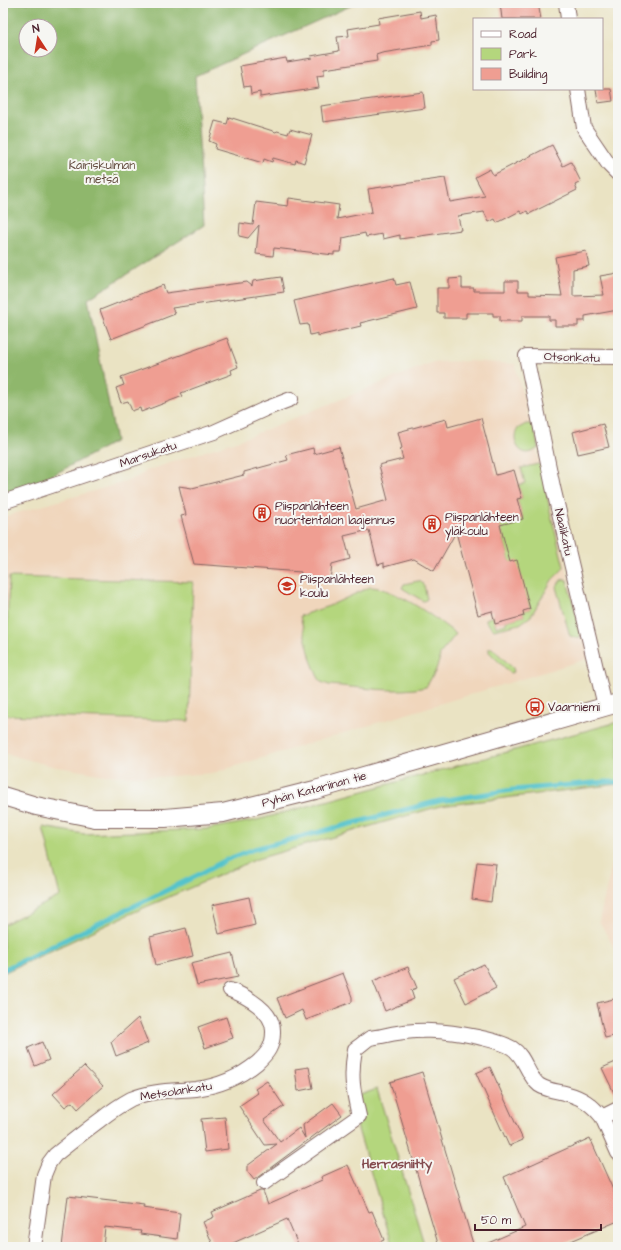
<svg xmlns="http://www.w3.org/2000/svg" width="621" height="1250" font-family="'Architects Daughter',sans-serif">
<rect width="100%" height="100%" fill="#f6f6f2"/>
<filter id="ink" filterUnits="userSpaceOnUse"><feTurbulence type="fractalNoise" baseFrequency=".025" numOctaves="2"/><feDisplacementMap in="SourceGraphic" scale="8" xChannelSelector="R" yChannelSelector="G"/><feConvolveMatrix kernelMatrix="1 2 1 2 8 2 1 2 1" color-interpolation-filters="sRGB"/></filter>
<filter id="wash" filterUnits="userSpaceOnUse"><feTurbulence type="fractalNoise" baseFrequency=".012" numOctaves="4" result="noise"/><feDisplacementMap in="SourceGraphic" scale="16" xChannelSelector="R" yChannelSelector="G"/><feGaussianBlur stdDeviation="0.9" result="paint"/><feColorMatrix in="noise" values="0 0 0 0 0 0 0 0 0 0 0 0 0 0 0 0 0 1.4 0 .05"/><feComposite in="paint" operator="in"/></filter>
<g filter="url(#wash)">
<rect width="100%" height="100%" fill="#eae3c3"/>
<path fill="#f0d6bc" d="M470 361 515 364 588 655 587 659 213 773 159 777 105 775 52 766 3 753V517L125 482 139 476 146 471 245 438 433 362Z
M618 838V955L599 921Z"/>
<path fill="#b4d67d" stroke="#7f7a54" d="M526 424H534L538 448C523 462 510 443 517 429Z
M538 464 542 466 550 511 564 567 562 570 552 580 531 616 520 624 494 630 486 622V619L493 616 496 627 506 624V621L524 616 523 611 530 609 526 595 510 562 500 525 523 519 517 499 522 498 518 485 525 483 521 468Z
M9 577 193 582 189 721 4 715Z
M566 579 567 580 581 633 580 637 578 638 570 636 556 587 561 580Z
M418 581H420L424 585 427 599 426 600 423 601 402 588 404 584Z
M370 587C394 587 437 619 456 634L440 654 439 661 435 672 426 687C398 694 358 687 329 685L321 682 317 675 311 660 300 616 308 613 329 606Z
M489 648H492L513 668 514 672 510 673 489 652Z
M618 722V784L440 806 257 859 132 913 3 973V925L60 896 43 827 84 834 207 829 253 821Z
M377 1089 425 1247H393L349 1099Z"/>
<path fill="#8fb76c" stroke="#6c6b4c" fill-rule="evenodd" d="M3 3H357L195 76 204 225 88 299 116 441 3 502ZM26 26H50V50H26Z"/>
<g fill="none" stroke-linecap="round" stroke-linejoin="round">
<path stroke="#55c3cc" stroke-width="5" d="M3 970 198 875 226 860 254 849 439 801 512 790 604 782H618"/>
</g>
<g id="blocks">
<path fill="#ef9e92" d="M500 3H538L541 19H502Z
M420 11 421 18 436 15 439 40 432 41V45L382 53 376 55 377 61 324 69V75L317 76 319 88 260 97V92L251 94 250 86 244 87 240 66 286 58 287 62 312 58 311 56 339 51 337 37 349 36 348 29 379 24 378 18Z
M596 89H611L613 101 598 103Z
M423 92 425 108 323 122 321 106Z
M229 117 276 132 277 131 288 134 290 129 312 135 304 163 296 160 295 164 273 158 272 162 264 159 263 163 215 149 216 144 209 141 215 121 227 124Z
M552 145 563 166 571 162 581 182 575 185 577 190 529 214 527 211 522 214 520 211 497 223 495 219 489 222 484 212 458 216 461 230 400 239V235L383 239 382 234 366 237 365 233 343 238 341 252H334V255L274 248 273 256 256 254 259 225 248 238 239 236 240 223 253 225 256 202 288 206 289 198 339 205 337 219 372 212 368 189 445 178 450 202 485 196 475 177 490 169 493 175Z
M586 251 589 266 573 269V296L604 295 600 276 618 273V310L585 316V321H578V326H555V320H549V316H522V321H500V316H493V313H466V318H444V313H437V288H449V279L462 278V288H474V291H505V281H518V291H529V295L562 296 555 257Z
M281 277 284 292 172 308 175 314 111 339 100 310 163 285 166 293 247 282 252 286 253 281Z
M394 278 396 285 410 282 417 309 360 323 361 326 318 336V333L310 335 308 324 300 325 294 301Z
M227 338 238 367 231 370 232 374 181 393 183 396 141 412 140 408 132 411 128 401 121 403 116 388 124 385 121 377Z
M481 418 496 475 514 470 522 498 517 499 523 519 500 525 510 562 517 560 530 609 523 611 524 616 495 624 492 611 478 615 456 532 434 571 414 559 384 567V563L378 565 369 530 344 536 350 559 332 564 330 580 300 578 301 572 194 564 181 516 186 515 179 486 192 488 244 475V472L288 460 286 455 313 448 314 454 339 447 356 509 388 500 379 465 403 459 400 449 402 448 398 432 446 419 448 427Z
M603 424 609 447 578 454 573 432Z
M477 862 496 864 491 902 472 899Z
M249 897 255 925 219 934 212 905Z
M186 928 193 956 156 965 150 937Z
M232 953 238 977 197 985 191 963Z
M484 964 496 988 466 1003 454 978Z
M408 967 417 988 411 990 414 999 385 1011 373 981Z
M343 973 352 997V1002L306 1020 302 1010 285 1018 277 998Z
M618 998V1035L605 1038 597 1003Z
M226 1017 233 1038 205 1048 198 1027Z
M138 1018 148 1043 116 1056 111 1042Z
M42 1042 49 1060 35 1066 28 1048Z
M618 1061V1101L602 1068Z
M84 1066 103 1086 78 1109 72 1102 65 1107 53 1094Z
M309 1067 313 1088 298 1091 295 1069Z
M490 1067 523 1140 509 1146 476 1073Z
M422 1072 474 1247H439L390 1082Z
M267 1081 284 1106 264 1120 280 1142 299 1128 305 1138 303 1125 333 1103 342 1115 254 1180 247 1171V1166L277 1144 265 1145 239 1106 258 1093 255 1089Z
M225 1117 228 1149 205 1152 201 1119Z
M590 1138 618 1201V1221L557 1247H479L525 1227 504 1177Z
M348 1165 369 1212 372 1211 384 1240 368 1247H299L287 1219 224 1247H214L203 1222 214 1217 212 1212 260 1191H263L268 1204 322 1180 321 1177Z
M68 1196 144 1205 143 1208 180 1213 177 1239 140 1234 141 1231 105 1227 103 1247H62Z"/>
</g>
</g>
<g filter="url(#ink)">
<use href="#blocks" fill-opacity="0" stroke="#826460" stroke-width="1"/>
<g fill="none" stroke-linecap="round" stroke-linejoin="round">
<defs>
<path id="minor" d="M566 3 568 19
M578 89 584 128 609 165 618 174
M3 502 214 432 265 409 291 399
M605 706 553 487 526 356 618 357
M618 1109 602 1117 618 1153
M264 1183 359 1116C353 1090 350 1077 355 1049 360 1046 365 1041 370 1038 373 1037 378 1037 382 1036 416 1028 444 1030 478 1037 490 1040 502 1042 512 1048 526 1057 527 1076 539 1085 548 1091 558 1091 568 1094 583 1098 592 1105 602 1117
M34 1247 44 1175 49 1163 55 1155C70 1143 85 1131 100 1120 110 1112 120 1105 131 1099 151 1090 174 1091 196 1089 219 1086 240 1077 257 1063 268 1053 273 1046 273 1032 274 1011 246 996 230 990"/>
<path id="tertiary" d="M3 796 36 806 95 818H165L223 813 315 790 618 703"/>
</defs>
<use href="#minor" stroke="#826460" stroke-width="16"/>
<use href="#tertiary" stroke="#826460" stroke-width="20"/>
<use href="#minor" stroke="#fff" stroke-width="14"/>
<use href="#tertiary" stroke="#fff" stroke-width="18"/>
</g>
</g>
<defs>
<symbol id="building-ring" viewBox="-11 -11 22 22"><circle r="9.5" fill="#f6f6f2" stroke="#c8321e" stroke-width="1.5"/><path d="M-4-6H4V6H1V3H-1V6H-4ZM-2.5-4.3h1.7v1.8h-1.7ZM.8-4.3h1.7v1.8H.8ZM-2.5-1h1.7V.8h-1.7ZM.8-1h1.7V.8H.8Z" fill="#c8321e"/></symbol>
<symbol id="school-ring" viewBox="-11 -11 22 22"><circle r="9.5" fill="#f6f6f2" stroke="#c8321e" stroke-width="1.5"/><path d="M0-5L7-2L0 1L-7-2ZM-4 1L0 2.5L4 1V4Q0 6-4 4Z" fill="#c8321e"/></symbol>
<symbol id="bus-ring" viewBox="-11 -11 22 22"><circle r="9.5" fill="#f6f6f2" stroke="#c8321e" stroke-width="1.5"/><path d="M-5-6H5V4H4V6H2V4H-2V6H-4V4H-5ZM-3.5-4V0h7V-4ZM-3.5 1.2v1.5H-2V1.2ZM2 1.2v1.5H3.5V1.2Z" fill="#c8321e"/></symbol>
</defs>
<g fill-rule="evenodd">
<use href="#building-ring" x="252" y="503" width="20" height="20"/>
<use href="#building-ring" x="422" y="514" width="20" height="20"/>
<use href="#school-ring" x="277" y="576" width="20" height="20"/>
<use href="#bus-ring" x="525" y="697" width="20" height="20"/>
</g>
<g text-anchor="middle" stroke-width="4" stroke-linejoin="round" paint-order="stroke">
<g font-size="12" fill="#644d40" stroke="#f6f6f2">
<text x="102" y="169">Kairiskulman<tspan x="102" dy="14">metsä</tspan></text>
</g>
<g font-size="12" fill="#4a1f2b" stroke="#f6f6f2">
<text transform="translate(572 357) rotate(2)" y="4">Otsonkatu</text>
<text transform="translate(148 454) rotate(-19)" y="4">Marsukatu</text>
<text transform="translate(564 532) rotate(77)" y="4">Naalikatu</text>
<text transform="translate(314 789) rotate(-15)" y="4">Pyhän Katariinan tie</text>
<text transform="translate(176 1091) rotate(-9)" y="4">Metsolankatu</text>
</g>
<g font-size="12" fill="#4a1f2b" stroke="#f6f6f2" text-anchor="start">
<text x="275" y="510">Piispanlähteen<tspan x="275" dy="14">nuortentalon laajennus</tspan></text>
<text x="445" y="521">Piispanlähteen<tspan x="445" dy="14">yläkoulu</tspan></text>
<text x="300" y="583">Piispanlähteen<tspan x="300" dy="14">koulu</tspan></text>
<text x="548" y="711">Vaarniemi</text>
</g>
<g font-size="13" font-weight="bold" fill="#844b4f" stroke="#f6f6f2">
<text x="397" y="1168">Herrasniitty</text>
</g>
</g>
<rect width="621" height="1250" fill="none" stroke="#f6f6f2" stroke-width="16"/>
<rect x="473" y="18" width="130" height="72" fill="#f6f6f2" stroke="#b1a0a2"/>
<rect x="481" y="31" width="20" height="6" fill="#ffffff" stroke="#b1a0a2"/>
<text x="509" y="38" font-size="12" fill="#4a1f2b">Road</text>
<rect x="481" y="48" width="20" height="12" fill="#b4d67d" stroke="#b1a0a2"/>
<text x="509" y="58" font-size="12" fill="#4a1f2b">Park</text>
<rect x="481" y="68" width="20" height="12" fill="#ef9e92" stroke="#b1a0a2"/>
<text x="509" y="78" font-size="12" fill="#4a1f2b">Building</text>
<g transform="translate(38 38) rotate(348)"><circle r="19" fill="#f6f6f2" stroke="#b1a0a2"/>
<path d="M0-3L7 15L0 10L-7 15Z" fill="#c8321e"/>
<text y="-6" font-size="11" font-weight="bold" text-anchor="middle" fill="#4a1f2b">N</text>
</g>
<path d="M475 1224v6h126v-6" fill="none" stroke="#4a1f2b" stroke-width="2"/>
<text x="481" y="1224" font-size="12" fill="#4a1f2b" stroke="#f6f6f2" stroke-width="3" paint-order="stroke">50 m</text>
</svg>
